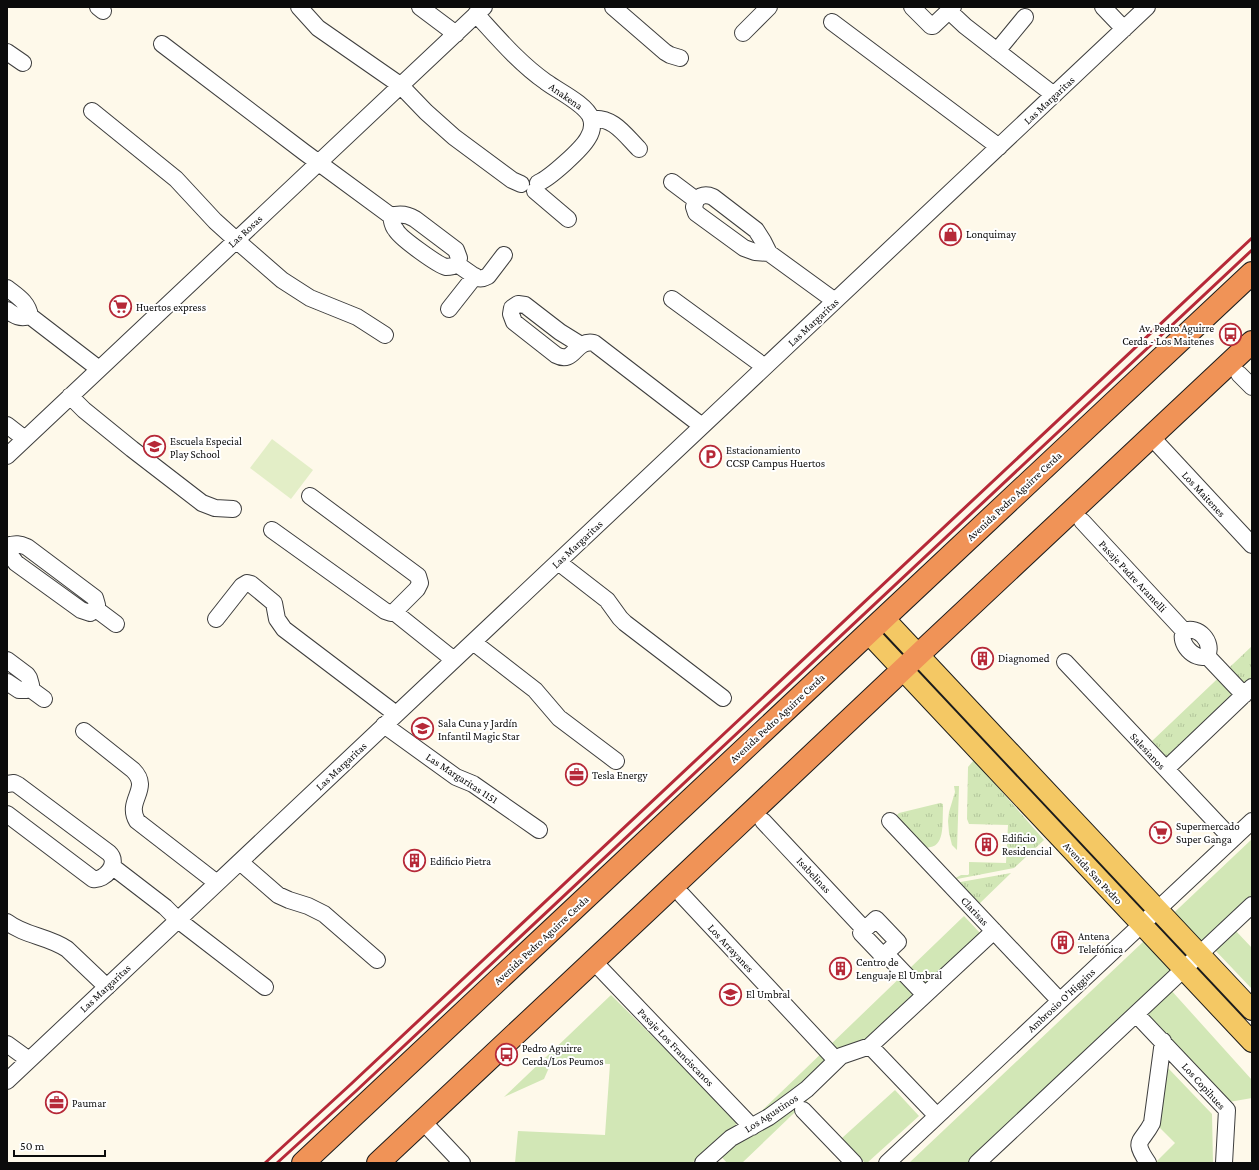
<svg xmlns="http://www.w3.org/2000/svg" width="1259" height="1170" font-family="'Crimson Pro',serif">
<defs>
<pattern id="grass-tufts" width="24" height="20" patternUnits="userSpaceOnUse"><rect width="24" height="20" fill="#d2e7b6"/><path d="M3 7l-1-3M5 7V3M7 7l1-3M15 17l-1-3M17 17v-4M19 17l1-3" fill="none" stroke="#b3c59b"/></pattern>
</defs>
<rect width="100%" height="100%" fill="#fef9ea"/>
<path fill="url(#grass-tufts)" d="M1252 646V681L1168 759 1152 741Z
M925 673 1091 850 1086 857 919 678Z
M974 760 1044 840 1014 868 952 880 961 875H968L969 874V862L1006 863 1008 825 969 824 967 819 968 767Z
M954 786H959L957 850 952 845 949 833 948 821 949 812 955 792Z
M940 803 943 804V808C942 826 946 852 921 847L898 818 897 815 899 813Z
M1011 873 977 906 955 883Z"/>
<path fill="#d2e7b6" d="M1252 839V901L973 1163H909Z
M964 916 981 934 742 1163H727L718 1153Z
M1235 930 1252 948V989L1214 949Z
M1170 989 1252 1080V1098L1229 1102 1145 1012Z
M611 995 739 1122 692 1163H515L518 1131 605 1135 610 1064 551 1063 544 1079 504 1097Z
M1168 1068 1212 1114 1213 1163H1157L1156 1162 1175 1143 1157 1125Z
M895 1090 919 1116 867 1163H865L842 1138Z"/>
<path fill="#e3eec7" d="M272 439 313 470 291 499 250 468Z"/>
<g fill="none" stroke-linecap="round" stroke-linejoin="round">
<defs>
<path id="minor" d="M98 7 103 11
M299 7 318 28 400 85 426 112 454 137 512 180 521 184
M420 7 456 34
M613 7 665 52 670 55 680 58
M912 7 931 26H933L953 7
M1103 7 1124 29
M949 11 965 26 1054 95
M476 14C498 38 519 63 546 82 558 91 586 104 591 118 593 125 592 132 588 138 582 149 550 178 538 183
M832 22 999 147
M743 33 769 7
M162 44 304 152 391 216C392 221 392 226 396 230 400 238 438 265 446 267 450 267 454 266 457 264L459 258 456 250 415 219C407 214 400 213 391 216
M997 51 1025 17
M7 52 23 63
M92 111 176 179 215 221 236 240 282 280 310 298 357 317 385 335
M591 119C613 116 625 135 639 149
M672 182 696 200
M535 191 568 219
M769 253 755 252 744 248 696 213 694 207 696 200C701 195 706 194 713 197L756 230 763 241 769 253 835 301
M457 264 477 278C482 279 484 278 488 276L504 255
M7 288C17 296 28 302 30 316L99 369
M672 299 765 367
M449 309 475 276
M7 310C15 316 20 319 30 316
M581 345 560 332 525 305 518 304 512 308 511 314 514 322 556 355C575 365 574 339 594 343L702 426
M1239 374 1252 387
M70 396 84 410 132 449 202 503 215 508 233 509
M7 425 25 439
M1157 443 1252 545
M7 456 484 7
M310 496 418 576 420 583 417 589 394 612
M1082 521 1184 631
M272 530 385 611 391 613 394 612 454 660
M7 545 8 546 10 555 16 563 81 610 90 613 96 609 97 605 95 598 27 547C20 544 15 543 8 546
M558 562 607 600 620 618 625 623 723 698
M96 609 116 624
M216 619 242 586 247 583 251 584 274 603 277 619 284 629 396 714
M1184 631C1198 625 1214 642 1207 656
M1184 631C1178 643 1194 661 1207 656
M473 642 535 690 559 718 616 761
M1207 656 1244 695
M7 660 27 675 29 678 31 685 27 690H19L7 682
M1065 662 1232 839
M29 688 44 699
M384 725 456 777 473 784 539 830
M84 731 133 770C152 789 125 800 137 821L217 883
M1166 769 1252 687
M7 784 14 783 18 785 109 853C120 863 105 881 93 879L7 814
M763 821 864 929
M890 821 1060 1001
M240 862 278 895 289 900 308 906 324 914 377 960
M113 867 165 907 178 920 265 987
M682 895 836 1060
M876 919 898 942 883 956 861 933Z
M7 922C25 936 48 936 67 949L107 987
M885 953 925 995
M599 967 752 1127
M1136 1014 1227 1110 1224 1163
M7 1044 29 1060
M870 1046 937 1116
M7 1081 1147 7
M803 1110 854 1163
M430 1129 462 1163
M703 1163 731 1138 769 1117 795 1098 807 1089 841 1056 870 1046 994 931
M887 1163 1252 821
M977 1163 1252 905
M1148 1163C1132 1139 1141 1144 1152 1123L1163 1041"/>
<path id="major" d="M884 618 1252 1010
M868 633 1252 1042"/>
<path id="highway" d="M303 1163 1252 273
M378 1163C553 1000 726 836 900 672 1017 561 1135 453 1252 342"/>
</defs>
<use href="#minor" stroke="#3e3e3e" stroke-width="18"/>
<use href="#major" stroke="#1c1c1c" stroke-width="22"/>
<use href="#highway" stroke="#1c1c1c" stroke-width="24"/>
<use href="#minor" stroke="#fff" stroke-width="16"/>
<use href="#major" stroke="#f4c864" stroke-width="20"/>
<use href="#highway" stroke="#f09357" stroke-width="22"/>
<path stroke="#b62938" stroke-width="3" d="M265 1163 351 1084 1252 238
M277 1163 356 1091 1252 250"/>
</g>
<defs>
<symbol id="shop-ring" viewBox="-11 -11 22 22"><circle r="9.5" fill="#fff" stroke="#b62938" stroke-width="1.5"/><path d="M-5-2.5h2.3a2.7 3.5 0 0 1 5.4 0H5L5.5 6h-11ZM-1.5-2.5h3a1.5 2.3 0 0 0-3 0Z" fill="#b62938"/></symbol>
<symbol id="supermarket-ring" viewBox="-11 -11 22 22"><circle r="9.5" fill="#fff" stroke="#b62938" stroke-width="1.5"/><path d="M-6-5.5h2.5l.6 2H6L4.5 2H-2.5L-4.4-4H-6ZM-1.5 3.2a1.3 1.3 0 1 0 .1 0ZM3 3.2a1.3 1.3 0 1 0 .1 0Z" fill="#b62938"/></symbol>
<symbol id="bus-ring" viewBox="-11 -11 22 22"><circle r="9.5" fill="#fff" stroke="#b62938" stroke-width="1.5"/><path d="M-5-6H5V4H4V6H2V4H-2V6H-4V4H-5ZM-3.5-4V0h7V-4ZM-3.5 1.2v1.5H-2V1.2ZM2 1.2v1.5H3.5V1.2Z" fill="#b62938"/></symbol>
<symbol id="school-ring" viewBox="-11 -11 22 22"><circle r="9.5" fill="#fff" stroke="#b62938" stroke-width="1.5"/><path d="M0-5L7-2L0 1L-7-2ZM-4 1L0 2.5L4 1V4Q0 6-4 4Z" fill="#b62938"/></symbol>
<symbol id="parking-ring" viewBox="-11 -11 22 22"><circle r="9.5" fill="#fff" stroke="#b62938" stroke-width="1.5"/><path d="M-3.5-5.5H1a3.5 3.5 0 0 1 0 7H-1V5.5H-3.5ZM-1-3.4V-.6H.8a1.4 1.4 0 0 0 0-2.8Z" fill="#b62938"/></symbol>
<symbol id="building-ring" viewBox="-11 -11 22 22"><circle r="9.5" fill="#fff" stroke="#b62938" stroke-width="1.5"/><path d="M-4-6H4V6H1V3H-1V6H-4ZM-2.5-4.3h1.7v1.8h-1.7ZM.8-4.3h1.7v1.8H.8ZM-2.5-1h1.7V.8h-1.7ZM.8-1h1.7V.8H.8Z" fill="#b62938"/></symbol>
<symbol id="office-ring" viewBox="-11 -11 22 22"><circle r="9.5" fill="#fff" stroke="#b62938" stroke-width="1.5"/><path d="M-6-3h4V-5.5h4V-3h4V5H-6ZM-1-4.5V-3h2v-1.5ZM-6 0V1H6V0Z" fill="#b62938"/></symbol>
</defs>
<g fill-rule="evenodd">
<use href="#shop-ring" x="938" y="222" width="25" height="25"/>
<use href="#supermarket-ring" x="108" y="294" width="25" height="25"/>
<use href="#bus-ring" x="1218" y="322" width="25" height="25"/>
<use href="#school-ring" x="142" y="434" width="25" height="25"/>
<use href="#parking-ring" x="698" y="444" width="25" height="25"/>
<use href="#building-ring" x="970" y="646" width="25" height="25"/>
<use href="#school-ring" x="410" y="716" width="25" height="25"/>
<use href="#office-ring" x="564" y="762" width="25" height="25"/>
<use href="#supermarket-ring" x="1148" y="820" width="25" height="25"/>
<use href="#building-ring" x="974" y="832" width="25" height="25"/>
<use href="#building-ring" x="402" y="848" width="25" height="25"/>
<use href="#building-ring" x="1050" y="930" width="25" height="25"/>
<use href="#building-ring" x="828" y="956" width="25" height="25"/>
<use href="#school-ring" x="718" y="982" width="25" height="25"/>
<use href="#bus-ring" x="494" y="1042" width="25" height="25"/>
<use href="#office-ring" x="44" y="1090" width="25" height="25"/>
</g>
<g text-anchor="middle" stroke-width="4" stroke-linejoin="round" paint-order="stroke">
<g font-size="11" fill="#0b0b0b" stroke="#fff">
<text transform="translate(566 96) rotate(35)" y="4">Anakena</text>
<text transform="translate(1049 100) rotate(-43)" y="4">Las Margaritas</text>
<text transform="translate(245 231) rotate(-43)" y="4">Las Rosas</text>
<text transform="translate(813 322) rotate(-43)" y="4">Las Margaritas</text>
<text transform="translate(1204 494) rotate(47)" y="4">Los Maitenes</text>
<text transform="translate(1014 496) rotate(-43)" y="4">Avenida Pedro Aguirre Cerda</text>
<text transform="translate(577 544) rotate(-43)" y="4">Las Margaritas</text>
<text transform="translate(1133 576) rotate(47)" y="4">Pasaje Padre Aramelli</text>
<text transform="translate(777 718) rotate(-43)" y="4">Avenida Pedro Aguirre Cerda</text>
<text transform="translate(1148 751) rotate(47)" y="4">Salesianos</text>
<text transform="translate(341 766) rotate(-43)" y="4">Las Margaritas</text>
<text transform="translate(462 778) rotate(33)" y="4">Las Margaritas 1151</text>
<text transform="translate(1093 873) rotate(47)" y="4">Avenida San Pedro</text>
<text transform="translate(814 875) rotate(47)" y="4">Isabelinas</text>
<text transform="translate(975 911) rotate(47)" y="4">Clarisas</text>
<text transform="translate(541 940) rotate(-43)" y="4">Avenida Pedro Aguirre Cerda</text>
<text transform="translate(731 948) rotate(47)" y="4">Los Arrayanes</text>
<text transform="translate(105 988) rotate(-43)" y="4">Las Margaritas</text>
<text transform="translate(1061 1000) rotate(-43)" y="4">Ambrosio O'Higgins</text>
<text transform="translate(676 1047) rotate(46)" y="4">Pasaje Los Franciscanos</text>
<text transform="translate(1204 1086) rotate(48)" y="4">Los Copihues</text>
<text transform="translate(771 1113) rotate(-33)" y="4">Los Agustinos</text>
</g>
<g font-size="11" fill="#0b0b0b" stroke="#fff" text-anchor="start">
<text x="966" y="238">Lonquimay</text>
<text x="136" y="311">Huertos express</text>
<text x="1214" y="332" text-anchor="end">Av. Pedro Aguirre<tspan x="1214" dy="13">Cerda - Los Maitenes</tspan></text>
<text x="170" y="445">Escuela Especial<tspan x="170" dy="13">Play School</tspan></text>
<text x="726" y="454">Estacionamiento<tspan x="726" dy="13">CCSP Campus Huertos</tspan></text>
<text x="998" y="662">Diagnomed</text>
<text x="438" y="727">Sala Cuna y Jardín<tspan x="438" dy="13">Infantil Magic Star</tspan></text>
<text x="592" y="779">Tesla Energy</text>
<text x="1176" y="830">Supermercado<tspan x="1176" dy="13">Super Ganga</tspan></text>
<text x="1002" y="842">Edificio<tspan x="1002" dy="13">Residencial</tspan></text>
<text x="430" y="865">Edificio Pietra</text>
<text x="1078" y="940">Antena<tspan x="1078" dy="13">Telefónica</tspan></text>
<text x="856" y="966">Centro de<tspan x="856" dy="13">Lenguaje El Umbral</tspan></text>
<text x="746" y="998">El Umbral</text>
<text x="522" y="1052">Pedro Aguirre<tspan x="522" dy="13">Cerda/Los Peumos</tspan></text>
<text x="72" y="1107">Paumar</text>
</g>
</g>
<rect width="1259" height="1170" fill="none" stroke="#0b0b0b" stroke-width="16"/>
<path d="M14 1150v6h91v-6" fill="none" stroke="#0b0b0b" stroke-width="2"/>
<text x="20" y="1150" font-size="12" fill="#0b0b0b" stroke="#ffffff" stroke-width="3" paint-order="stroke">50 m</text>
</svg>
